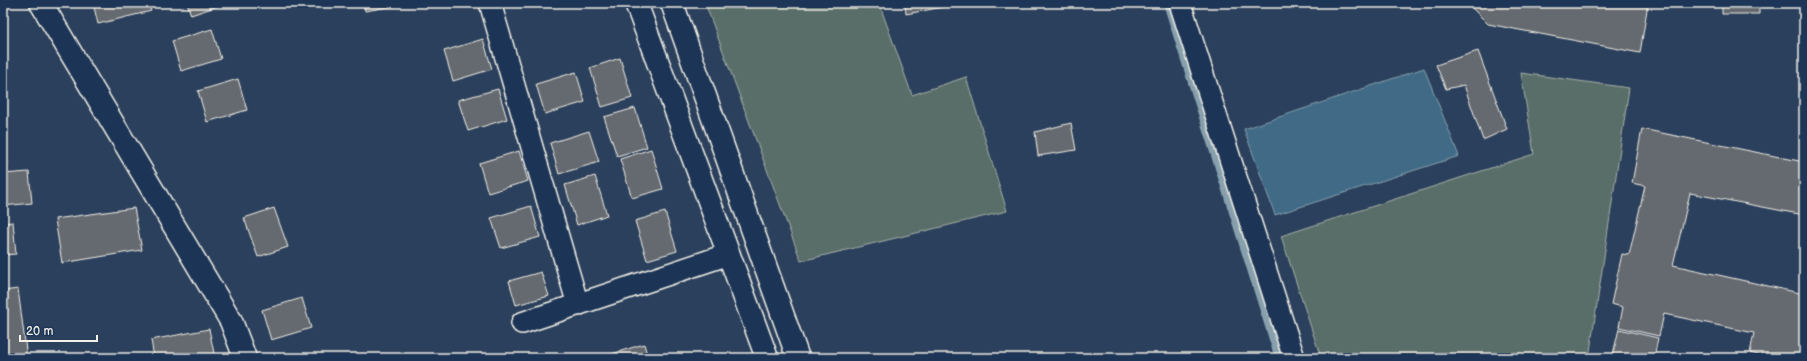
<svg xmlns="http://www.w3.org/2000/svg" width="1807" height="361" font-family="'Balsamiq Sans',sans-serif">
<rect width="100%" height="100%" fill="#2b405c"/>
<filter id="ink" filterUnits="userSpaceOnUse"><feTurbulence type="fractalNoise" baseFrequency=".025" numOctaves="2"/><feDisplacementMap in="SourceGraphic" scale="8" xChannelSelector="R" yChannelSelector="G"/><feConvolveMatrix kernelMatrix="1 2 1 2 8 2 1 2 1" color-interpolation-filters="sRGB"/></filter>
<g filter="url(#ink)">
<path fill="#5a6e69" stroke="#a7b0a8" d="M705 3H879L912 95 966 77 1007 211 801 261Z
M1521 73 1629 88 1589 358H1321L1281 236 1534 154Z"/>
<path fill="#3f6a86" stroke="#87a0ad" d="M1424 68 1459 156 1275 215 1244 129Z"/>
<g fill="none" stroke-linecap="round" stroke-linejoin="round">
<path stroke="#87a0ad" stroke-width="8" d="M1167 3 1279 358"/>
</g>
<path fill="#656a70" stroke="#f4f1e8" d="M93 3H149L151 11 98 24Z
M187 3H220L221 5 191 15Z
M364 3H412L365 11Z
M905 3H943V7L906 14Z
M1471 3H1648L1640 53 1488 24 1470 6Z
M1722 3H1759V14H1722Z
M212 29 221 59 181 71 172 41Z
M483 39 492 69 453 81 444 51Z
M1478 51 1507 129 1483 140 1464 85 1446 89 1436 65Z
M620 58 632 98 602 107 590 68Z
M576 72 585 102 545 114 536 84Z
M238 79 247 110 207 122 198 91Z
M498 89 507 119 468 131 458 100Z
M635 108 647 147 617 156 604 117Z
M1071 123 1076 150 1038 156 1035 132Z
M3 126 8 163 3 164Z
M1642 129 1804 162V215L1690 193 1673 265 1804 294V358H1770L1750 353 1754 333 1664 314 1659 336 1619 327 1623 307 1611 304 1622 254 1629 255 1645 186 1632 183Z
M589 131 599 162 559 174 550 143Z
M651 149 663 189 632 198 620 159Z
M519 151 528 181 488 193 479 163Z
M29 172 32 203 3 206V174Z
M595 176 607 215 577 225 565 185Z
M531 206 540 237 501 248 491 218Z
M134 208 142 250 62 263 55 219Z
M274 208 288 247 258 257 244 218Z
M665 212 677 251 647 260 635 221Z
M13 222 16 254 3 255V223Z
M541 272 549 296 516 305 509 281Z
M18 289 27 358H3V291Z
M302 298 311 328 271 340 262 310Z
M209 329 215 358H154L151 340Z
M1619 329 1658 338 1654 358H1612Z
M644 344 648 358H605V356Z"/>
<g fill="none" stroke-linecap="round" stroke-linejoin="round">
<defs>
<path id="street" d="M490 3 578 305
M1180 3 1294 358
M522 323 729 254"/>
<path id="secondary" d="M41 3 231 321 245 358
M636 3 767 358
M672 3 798 358"/>
</defs>
<use href="#street" stroke="#f4f1e8" stroke-width="24"/>
<use href="#secondary" stroke="#f4f1e8" stroke-width="25"/>
<use href="#street" stroke="#1d3557" stroke-width="21"/>
<use href="#secondary" stroke="#1d3557" stroke-width="22"/>
</g>
</g>
<rect width="1807" height="361" fill="none" stroke="#1d3557" stroke-width="16"/>
<rect x="8" y="8" width="1791" height="345" fill="none" stroke="#f4f1e8" stroke-width="1.5" filter="url(#ink)"/>
<path d="M20 335v6h77v-6" fill="none" stroke="#f4f1e8" stroke-width="2"/>
<text x="26" y="335" font-size="12" fill="#f4f1e8" stroke="#1d3557" stroke-width="3" paint-order="stroke">20 m</text>
</svg>
